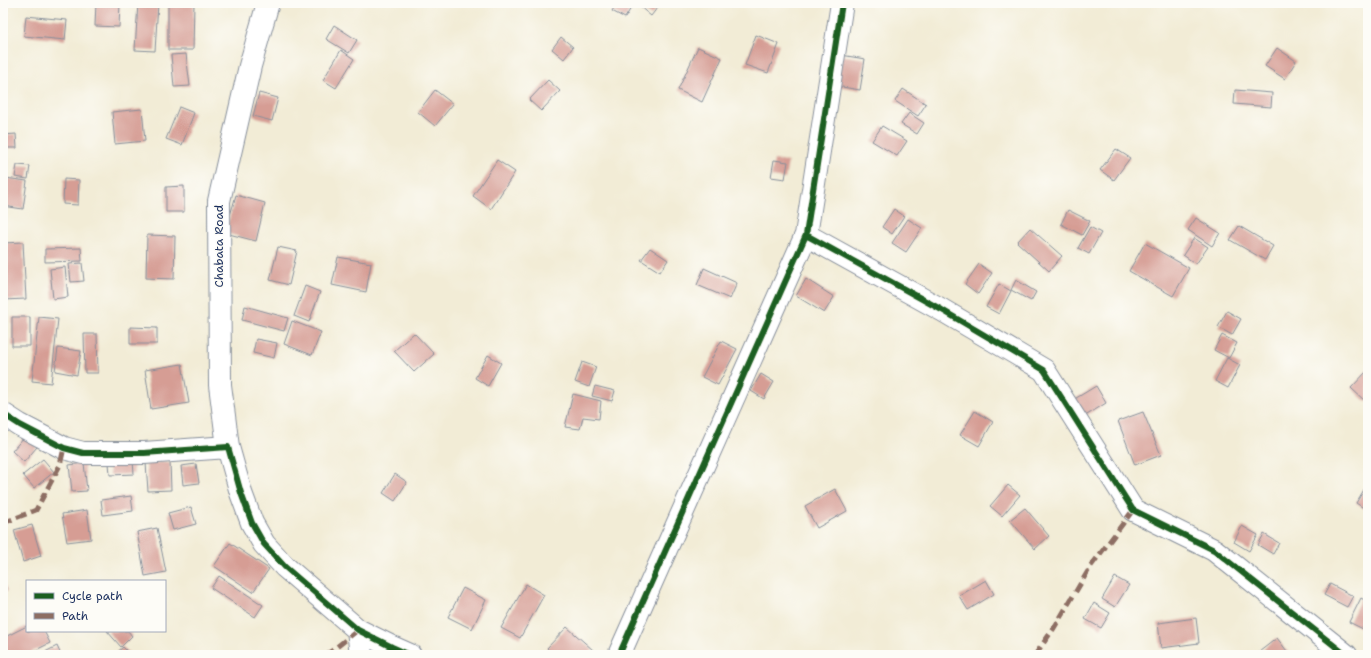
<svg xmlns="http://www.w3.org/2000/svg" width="1371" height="658" font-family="'Shantell Sans',sans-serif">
<rect width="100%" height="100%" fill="#fdfcf7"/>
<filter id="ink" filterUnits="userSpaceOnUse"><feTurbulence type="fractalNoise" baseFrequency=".025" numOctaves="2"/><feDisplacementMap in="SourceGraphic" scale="8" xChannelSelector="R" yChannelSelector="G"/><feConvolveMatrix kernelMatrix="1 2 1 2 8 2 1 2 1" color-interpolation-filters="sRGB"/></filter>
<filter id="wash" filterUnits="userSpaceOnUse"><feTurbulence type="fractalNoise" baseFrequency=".012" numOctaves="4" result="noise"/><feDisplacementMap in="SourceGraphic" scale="16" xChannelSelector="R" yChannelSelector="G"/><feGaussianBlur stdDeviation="0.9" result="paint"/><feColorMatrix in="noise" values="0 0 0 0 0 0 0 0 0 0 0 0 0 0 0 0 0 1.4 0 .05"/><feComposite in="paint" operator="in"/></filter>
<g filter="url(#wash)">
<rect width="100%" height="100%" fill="#f2ecd6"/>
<g id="blocks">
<path fill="#d69d94" d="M96 3H120L119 27 95 26Z
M138 3H158L155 51 135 50Z
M168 3H194L193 50H168Z
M617 3H634L625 18 612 11Z
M641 3H661L651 16 639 6Z
M26 16 67 20 65 40 24 36Z
M334 25 357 40 349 53 326 39Z
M756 35 779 44 768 73 745 65Z
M561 37 573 47 564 59 552 49Z
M698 47 722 58 702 102 678 90Z
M1277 48 1296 61 1285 79 1265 66Z
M341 50 354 59 336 88 323 80Z
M186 54 190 86 174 87 171 55Z
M841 55 865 59 860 90 836 86Z
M548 80 560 91 541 111 529 100Z
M903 89 926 104 918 116 895 101Z
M435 90 453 104 435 126 418 112Z
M1235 90 1272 93 1271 107 1234 104Z
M259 93 278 98 272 121 253 116Z
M179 107 194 113 182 145 166 139Z
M142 109 145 141 115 144 112 112Z
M909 113 924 123 917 134 901 124Z
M882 126 907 141 897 156 872 141Z
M16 134 17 148H3V135Z
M1116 149 1130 158 1114 180 1100 170Z
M497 160 515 172 491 209 473 196Z
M774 160 788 162 785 179 771 177Z
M17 165 30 166 28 179 15 177Z
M5 178 27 181 23 209 3 206Z
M64 179 79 180 78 205 63 204Z
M184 186V212H166V187Z
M236 195 265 203 256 241 225 233Z
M894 209 904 216 892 234 882 227Z
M1068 210 1090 221 1082 235 1061 224Z
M1196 218 1220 233 1212 246 1188 230Z
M908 219 922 228 906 252 892 243Z
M1239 226 1273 246 1265 260 1230 240Z
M1090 227 1101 233 1089 254 1078 248Z
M1030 228 1062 256 1049 271 1017 242Z
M147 235 175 236 174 279 146 278Z
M1194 238 1208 247 1196 264 1183 255Z
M23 242 26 299 3 300V243Z
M1145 243 1189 268 1173 296 1129 271Z
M278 247 297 251 289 285 270 280Z
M81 248 82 261 45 262V249Z
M650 248 668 260 660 272 641 260Z
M338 257 371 263 366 292 332 285Z
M82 263 84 281 71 282 69 264Z
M979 264 992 273 978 294 965 284Z
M65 267 68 297 53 299 50 269Z
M704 268 737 283 730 299 697 285Z
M806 279 834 297 824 313 796 296Z
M1016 280 1036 292 1031 301 1011 290Z
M999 284 1011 291 999 314 986 307Z
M305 286 320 292 309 322 294 316Z
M245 306 288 318 284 331 242 320Z
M1227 311 1241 319 1232 335 1218 327Z
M12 317H30V346H12Z
M39 317 58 319 51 383 32 381Z
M292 321 321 332 312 355 284 344Z
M130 327 157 328V344H130Z
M414 333 434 354 414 372 394 351Z
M84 334H97L98 373H85Z
M1222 335 1237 343 1229 358 1214 350Z
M256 339 277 343 274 358 253 353Z
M721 341 737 349 718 385 702 377Z
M58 348 81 351 77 375 55 371Z
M488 355 501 363 488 386 475 378Z
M1227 358 1240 365 1228 388 1215 381Z
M582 362 596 367 589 387 575 382Z
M182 364 189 403 151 409 145 370Z
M1368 370V400L1366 402 1351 388Z
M761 374 774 382 764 399 751 391Z
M595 386 615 391 612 401 592 396Z
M1096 386 1106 403 1079 420 1068 403Z
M573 394 601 401 599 419 583 417 580 429 565 427Z
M975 411 993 422 979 446 960 435Z
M1143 412 1161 455 1135 465 1118 421Z
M25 436 37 447 24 462 12 451Z
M43 459 54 472 34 488 23 475Z
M133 461 134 474 110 475 109 463Z
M170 462 171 490 148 491 146 463Z
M84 463 87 491 72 492 69 465Z
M196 464 199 483 183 485 181 466Z
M395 474 407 482 395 501 383 493Z
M1368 483V511L1356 503Z
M1008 485 1020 495 1002 516 990 506Z
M835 489 847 511 817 528 805 506Z
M131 496 133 511 103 515 101 500Z
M191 507 196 524 173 530 168 513Z
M1025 508 1049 536 1035 549 1010 520Z
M87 510 91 539 67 542 62 514Z
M32 525 41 556 23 562 14 530Z
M1242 526 1258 535 1249 551 1234 542Z
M157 528 166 572 145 576 137 532Z
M1264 534 1279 543 1273 554 1258 545Z
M230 543 269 569 253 592 214 566Z
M219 576 263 605 255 617 211 588Z
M1115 577 1129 585 1115 607 1102 599Z
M3 580 7 591 3 592Z
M986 580 994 594 968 610 959 596Z
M526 584 544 595 520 638 501 628Z
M1330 584 1353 596 1347 607 1324 595Z
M463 588 486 600 472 629 448 617Z
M1361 598 1368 602V623L1365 630 1349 622Z
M1094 603 1110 613 1101 628 1085 619Z
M1196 618 1199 643 1161 648 1158 623Z
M27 626V631H44L50 643 26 655H3V638Z
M567 627 593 650 588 655H554L547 648Z
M107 631H128L132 636 121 647Z
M1277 638 1290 655H1255Z
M57 646 61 655H39Z
M123 647 131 655H114Z"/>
</g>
</g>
<g filter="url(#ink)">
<use href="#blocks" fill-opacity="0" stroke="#868e9a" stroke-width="1"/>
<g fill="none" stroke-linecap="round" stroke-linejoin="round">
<defs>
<path id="minor" d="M806 235 942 310 1044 370 1133 510 1214 550 1346 655
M3 414 20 425 64 448 83 453H144L228 447 241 493 252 523 264 544 285 567 358 630 392 647 410 655
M228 447 220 385 219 201 250 66 268 3
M358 630 361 655
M619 655 806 235 842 3"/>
</defs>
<use href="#minor" stroke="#868e9a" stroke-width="24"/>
<use href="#minor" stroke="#fff" stroke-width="22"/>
<path stroke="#8d6e63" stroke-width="5" stroke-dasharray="10 5" stroke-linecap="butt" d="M3 523 36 510 60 465 64 448
M325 655 333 650 358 630
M1035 655 1054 628 1091 566 1133 510"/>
<defs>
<path id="cycleway" d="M806 235 942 310 1044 370 1133 510 1214 550 1346 655
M3 414 20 425 64 448 83 453H144L228 447 241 493 252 523 264 544 285 567 358 630 392 647 410 655
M619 655 806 235 842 3"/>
</defs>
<use href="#cycleway" stroke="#fdfcf7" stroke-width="8"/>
<use href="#cycleway" stroke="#1b5e20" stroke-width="6"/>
</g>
</g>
<g text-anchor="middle" stroke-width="3" stroke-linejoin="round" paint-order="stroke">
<g font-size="12" fill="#1b2f5e" stroke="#fdfcf7">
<text transform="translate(219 246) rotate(-90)" y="4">Chabata Road</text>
</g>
</g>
<rect width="1371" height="658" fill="none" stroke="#fdfcf7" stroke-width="16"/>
<rect x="26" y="580" width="140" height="52" fill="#fdfcf7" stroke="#a3aaba"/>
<rect x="34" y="593" width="20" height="6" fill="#1b5e20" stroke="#a3aaba"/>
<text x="62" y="600" font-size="12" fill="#1b2f5e">Cycle path</text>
<rect x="34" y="613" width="20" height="6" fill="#8d6e63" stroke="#a3aaba"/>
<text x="62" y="620" font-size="12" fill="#1b2f5e">Path</text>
</svg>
